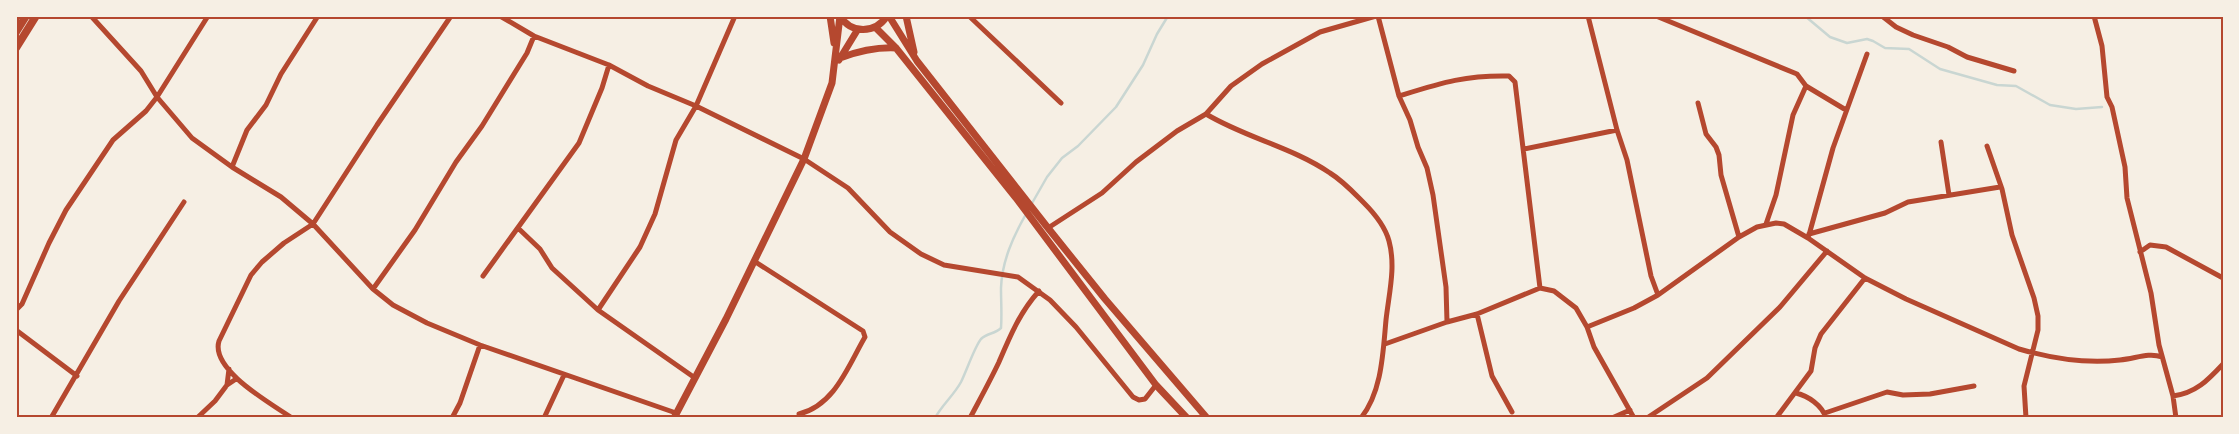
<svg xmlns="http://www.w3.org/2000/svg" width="2239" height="434" font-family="'Work Sans',sans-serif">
<rect width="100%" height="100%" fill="#f6efe4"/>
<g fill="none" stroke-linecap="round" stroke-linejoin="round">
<path stroke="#c9d6d2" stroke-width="2.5" d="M1805 16 1830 37 1847 43 1867 39 1873 41 1885 48 1909 49 1940 69 1997 85 2016 86 2050 105 2076 109 2102 107
M1031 205 1047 177 1062 158 1078 146 1116 107 1143 65 1157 34 1168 16
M935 418C942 405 954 395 961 382 966 372 975 346 981 339 987 333 995 334 1001 328 1002 315 1001 302 1001 288 1002 261 1013 237 1026 214"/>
<path stroke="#b5482f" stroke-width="5" d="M91 16 141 71 157 97 192 138 232 167 281 197 313 224 373 289 393 305 427 323 480 345 676 413
M500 16 534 36 609 65 648 86 696 106 804 159 848 188 890 232 921 254 944 265 1018 277 1050 300 1076 327 1133 397 1139 400 1145 399 1156 385
M969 16 1061 103
M1378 16 1399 96 1410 120 1418 147 1427 168 1433 195 1446 287 1447 322
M1588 16 1617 130 1627 160 1651 276 1658 295
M1656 16 1797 74 1806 86 1846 110
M1882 16 1896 27 1913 35 1948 47 1967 57 2014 71
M2094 16 2102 46 2107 97 2112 107 2125 167 2127 198 2151 293 2159 345 2173 396 2176 418
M1399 96C1441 83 1465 75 1509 76L1515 82 1540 288
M1698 103 1706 134 1716 147 1719 155 1721 175 1739 237
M1206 114C1246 138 1292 147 1330 173 1343 181 1353 192 1364 203 1375 214 1385 226 1389 241 1396 267 1389 293 1386 320 1383 352 1382 392 1361 418
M1941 142 1949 195
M1987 146 2002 189 2012 235 2034 298 2038 316V330L2024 386 2026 418
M1524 149 1617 130
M232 167 247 130 266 105 281 74 318 16
M1766 224 1776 195 1793 115 1806 86
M518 228 540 249 552 268 598 310 695 378
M1048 228 1102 193 1136 162 1177 131 1206 114 1231 86 1262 64 1320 32 1376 16
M1809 234 1885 213 1908 202 2000 187
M1809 235 1833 148 1867 54
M2140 252 2150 245 2166 247 2223 278
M754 261 863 331 865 337C848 366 835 405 799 414
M483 276 579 143 602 88 609 65
M373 289 415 230 456 162 482 126 527 53 534 36
M16 310 22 304 49 243 66 210 113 140 146 111 157 97 208 16
M598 310 640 247 655 214 676 140 696 106 735 16
M1477 314 1492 376 1512 412
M1587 327 1634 308 1658 295 1739 237 1757 227 1776 223 1784 224 1808 238 1865 278 1906 299 2019 349C2050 358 2087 364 2120 360 2135 359 2148 352 2162 357
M16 330 77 376
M1385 344 1447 322 1477 314 1540 288 1554 291 1576 308 1587 327 1594 347 1634 418
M227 385 229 369
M1796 393C1808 396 1822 405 1826 418
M2173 396C2196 393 2208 380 2223 364
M1825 413 1887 392 1903 395 1930 394 1974 386
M51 418 119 301 184 202
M197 418 215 401 227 385 236 379
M292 418C272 404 210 370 219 341L251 275 262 262 284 243 313 224 377 125 451 16
M452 418 460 403 480 345
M544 418 564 375
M970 418C980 399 990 381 999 362 1010 336 1020 312 1039 291
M1612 418 1630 410
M1647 418 1707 378 1780 307 1827 251
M1776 418 1811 371 1815 348 1821 334 1865 278"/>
<path stroke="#b5482f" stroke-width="7" d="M830 16 834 43
M840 16C851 34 875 34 887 16
M889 16 917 61 1048 228 1105 299 1207 418
M906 16 914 52
M875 27 896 48 1016 198 1156 385 1187 418
M840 58C859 51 876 47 896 48
M839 60 858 29
M674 418 726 319 804 159 832 83 840 16"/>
<path stroke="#b5482f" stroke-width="8" d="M16 32 26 16
M16 48 36 16"/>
</g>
<rect width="2239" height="434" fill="none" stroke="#f6efe4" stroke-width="35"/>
<rect x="18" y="18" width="2204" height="398" fill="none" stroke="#b5482f" stroke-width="2"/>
</svg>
